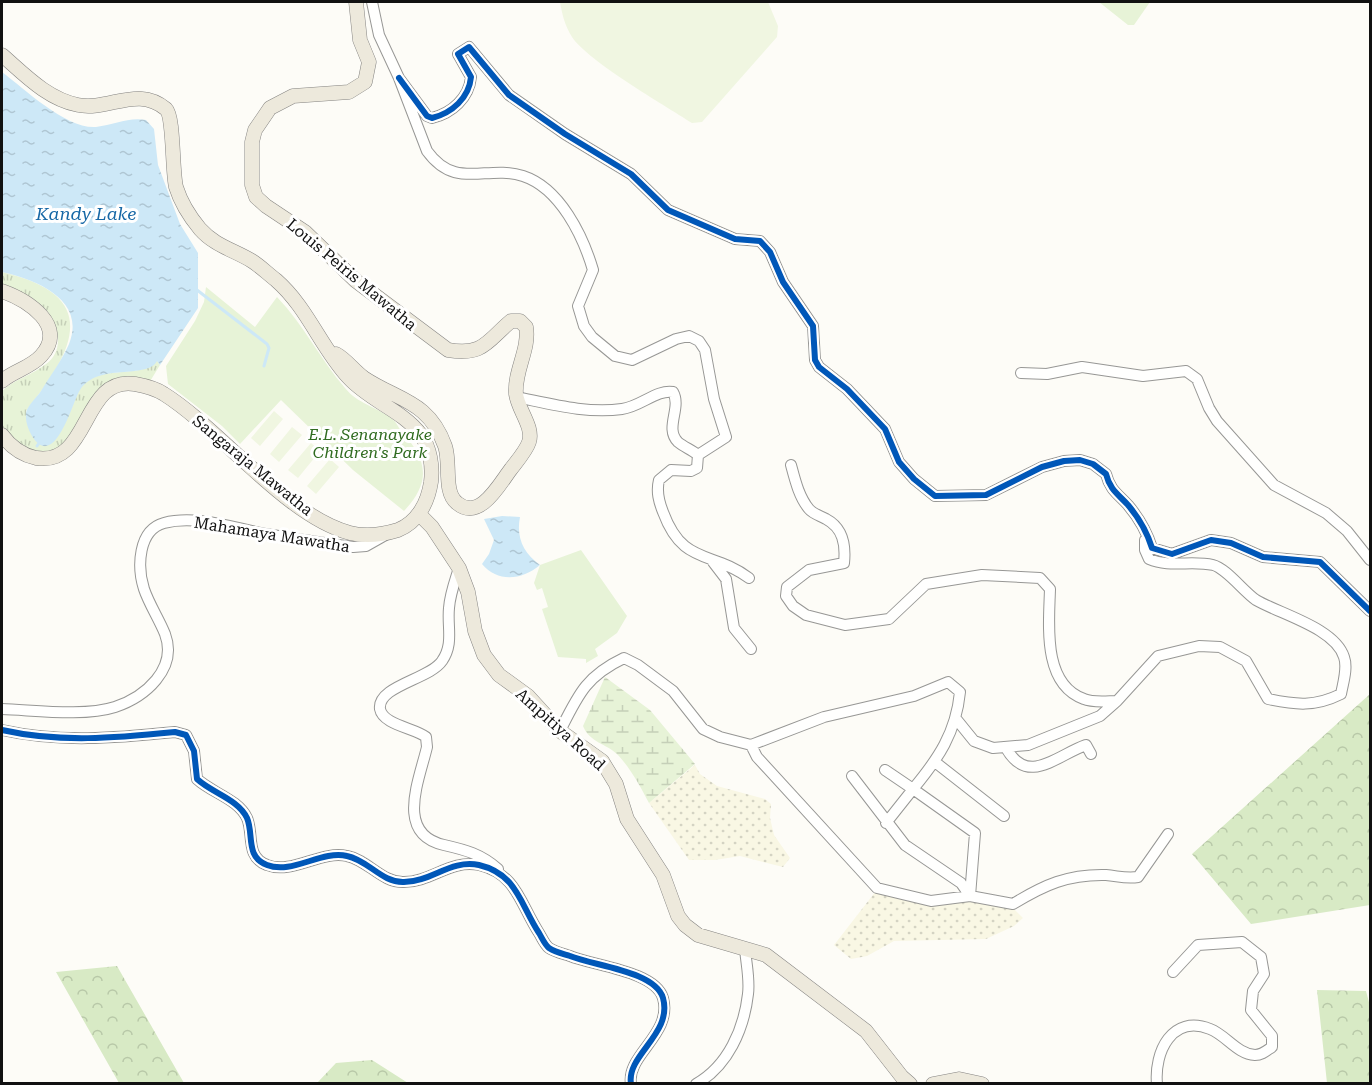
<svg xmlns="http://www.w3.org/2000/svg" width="1372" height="1085" font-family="'Roboto Serif',serif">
<defs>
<pattern id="farmland-dots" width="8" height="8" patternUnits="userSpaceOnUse" patternTransform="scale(1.5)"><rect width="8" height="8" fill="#f9f7e4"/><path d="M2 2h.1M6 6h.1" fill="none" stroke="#d4d3c3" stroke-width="1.8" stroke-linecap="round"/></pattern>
<pattern id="grass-tufts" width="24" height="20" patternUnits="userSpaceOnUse" patternTransform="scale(1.5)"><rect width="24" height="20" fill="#e7f3d7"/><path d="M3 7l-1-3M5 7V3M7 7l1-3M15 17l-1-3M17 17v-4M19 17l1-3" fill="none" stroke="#c5cfb8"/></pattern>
<pattern id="forest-crowns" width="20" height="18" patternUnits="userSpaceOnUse" patternTransform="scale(1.5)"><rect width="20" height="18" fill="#d8eac5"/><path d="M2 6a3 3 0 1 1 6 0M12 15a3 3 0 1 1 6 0" fill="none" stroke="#b8c8a8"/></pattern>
<pattern id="wetland-marsh" width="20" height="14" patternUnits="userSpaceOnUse" patternTransform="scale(1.5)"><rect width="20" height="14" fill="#e7f3d7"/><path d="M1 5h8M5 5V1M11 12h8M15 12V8" fill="none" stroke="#c5cfb8"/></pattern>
<pattern id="water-ripples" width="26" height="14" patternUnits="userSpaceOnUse" patternTransform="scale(1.5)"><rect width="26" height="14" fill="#cde8f7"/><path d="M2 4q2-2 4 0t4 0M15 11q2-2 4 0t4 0" fill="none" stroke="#afc6d3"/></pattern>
</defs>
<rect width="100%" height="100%" fill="#fdfcf7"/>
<path fill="url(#farmland-dots)" d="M695 765 700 774 717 786 765 799 771 804 770 818 774 835 790 858 783 867 740 856 715 860H689L649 803Z
M876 891 969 899 1012 907 1023 918 1014 926 986 939 894 941 867 956 851 959 834 945Z"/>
<path fill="url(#grass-tufts)" d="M2 272C101 295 77 348 26 411L38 442 42 444C50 435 61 427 67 417 74 407 75 392 84 384 105 364 139 380 157 360L160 365 149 383 116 379 104 384 86 406 70 439 53 453C34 452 9 445 2 424 0 416 2 400 2 391 15 379 32 375 46 364 54 358 58 350 58 340 57 308 29 294 2 285Z"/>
<path fill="url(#forest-crowns)" d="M1370 694V905L1251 924 1192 854Z
M117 966 184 1083H119L56 972Z
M1317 990 1366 991 1370 1006V1083H1327Z
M372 1060 408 1083H317L336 1063Z"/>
<path fill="url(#wetland-marsh)" d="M605 677 650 710 695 764 649 803C640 786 631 769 618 755 606 743 590 743 583 726Z"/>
<path fill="#e7f3d7" d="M1099 2H1150L1134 25H1128Z
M206 287 255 327 277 297C304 325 320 359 345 388 358 404 375 406 391 418 396 421 398 427 402 432 427 460 432 481 404 511L353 470 281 400 240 444 222 426 168 384 166 366 195 321 204 302Z
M581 550 627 616 617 633 595 649 598 656 586 663V659L558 657 542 609 548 607 542 588 537 590 534 583 540 565Z"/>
<path fill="#f0f6e1" d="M560 2H768L778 26 777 37 702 122 692 123C663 104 589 62 572 37 565 26 562 14 560 2Z
M274 411 283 419 260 446 251 438Z
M292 427 302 435 279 462 270 454Z
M311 443 320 451 298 478 288 470Z
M330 459 339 467 316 494 307 486Z"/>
<path fill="url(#water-ripples)" d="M2 72C26 90 66 129 96 127 114 125 128 117 146 120L154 129 158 165 180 224 198 253V308L160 365 157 361C147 380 98 362 80 390 73 400 56 468 34 439 29 432 25 422 26 413 27 406 37 397 41 391 50 376 62 360 69 344 87 299 34 279 2 272Z
M502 516 520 517C516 537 523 553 540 565 522 580 498 583 482 564L489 554 494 540 484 519Z"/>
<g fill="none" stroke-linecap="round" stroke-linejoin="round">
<path stroke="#cde8f7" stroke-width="3" d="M197 290 267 344 269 348 264 366
M37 446 39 443"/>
<defs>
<path id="minor" d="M372 2 379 35 399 78 427 151C456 191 486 164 523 176 560 188 583 236 593 270L578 306 584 326 592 337 615 356 632 360 676 339 689 336 699 341 705 350 714 399 726 437 698 455
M399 78 427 116 432 118C452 113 469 98 471 77L458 54 469 47 509 95 565 134 631 174 668 210 735 239 760 241 770 252 783 282 813 326 815 360 819 367 847 389 885 429 899 462 914 479 935 496 986 495 1042 467 1064 461 1080 460 1093 464 1106 474C1110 490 1118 494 1128 505 1139 518 1147 532 1152 548L1172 554 1211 540 1231 543 1263 557 1320 562 1370 611
M1021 373 1047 374 1082 367 1143 376 1186 371 1197 379 1209 408 1217 421 1274 485 1326 513 1347 531 1370 560
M516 397C551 404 587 414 622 409 640 407 657 389 673 392 682 408 664 428 678 442 684 447 692 450 698 455L697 468 691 471 671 470 659 480C656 492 659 502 663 512 683 566 711 550 749 578
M791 465C795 480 799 497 809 509 813 514 821 516 826 519 843 528 846 544 844 563L809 570 787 587 786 596 793 606 806 615 845 625 889 619 926 584 982 575 1040 578 1050 589C1049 624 1042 684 1084 699 1093 703 1108 701 1117 701
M713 562 726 579 734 628 751 649
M459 568C455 581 450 594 449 608 447 627 454 644 442 661 430 679 377 686 380 709 383 725 415 728 426 737L427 747C419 781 395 834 444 845 466 850 481 854 498 869
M2 709C34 710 84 717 115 707 145 697 178 669 165 634 159 619 149 604 144 589 137 567 138 530 164 523 198 514 239 530 272 535 299 540 326 543 353 547L366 546 389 533
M957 720 974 741 993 748 1028 745 1100 716 1117 701 1158 656 1199 646 1220 647 1246 661 1268 699C1296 705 1315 707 1341 694 1343 683 1348 668 1344 657 1335 628 1280 614 1256 600 1244 592 1226 568 1213 565 1191 560 1170 568 1149 559L1145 550V540
M2 730C60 743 115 738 175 732L186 735 194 751 197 779C212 793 238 799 247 818 254 834 245 857 267 865 292 875 321 850 347 856 368 860 382 883 404 882 431 882 451 859 479 865 517 874 520 904 539 933 542 938 545 945 549 948 555 952 564 954 570 956 594 966 655 971 663 998 673 1034 626 1055 631 1084
M560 731C578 695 586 676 624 658L638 665 673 691 703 729 720 737 751 745 824 717 914 696 948 682 960 692C956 733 938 759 913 789L975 833 970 896
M751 745 757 757 877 888 931 901 970 896 1013 904C1044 885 1068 874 1106 875 1118 876 1126 879 1138 877L1168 834
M1006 748C1028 787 1057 755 1086 745L1091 754
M935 762 1004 816
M885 770 913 789 886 823
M852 776 905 845 961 883 970 896
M696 1084C728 1066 744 1029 748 994 750 979 746 963 745 948
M1157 1084C1154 1052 1172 1014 1210 1029 1226 1035 1237 1054 1255 1055 1262 1055 1266 1051 1272 1047V1036L1251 1010 1253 991 1264 974 1261 957 1242 942 1198 945 1173 972"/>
<path id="major" d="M2 55C24 74 47 99 78 105 109 111 138 85 166 109 174 117 172 170 176 187 181 203 190 217 200 229 215 246 234 250 252 261 260 266 268 274 276 280 308 308 321 348 349 378 370 401 402 410 421 435 430 448 433 466 431 482 428 502 418 522 398 530 382 535 366 537 350 533 286 516 221 430 164 394 155 388 146 386 135 384 81 375 91 467 36 458 22 455 10 446 2 435
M2 291C27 300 69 326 41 356 30 368 13 371 2 381
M336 354C347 360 354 371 364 378 399 401 429 401 445 446 451 463 443 492 457 503 480 522 500 483 511 469 517 461 526 451 529 442 534 427 518 410 516 394 514 371 530 349 526 327L520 321H511C487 341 484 356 448 350L356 281 305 232 266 206 256 197 252 185V142L255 130 270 108 293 96 349 92 365 82 369 62 360 40 356 2
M419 514 432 527 459 568 468 592 475 631 484 655 499 675 528 696 560 731 602 761 616 784 627 819 663 875 678 916 685 925 698 935 766 955 866 1031 902 1077 910 1084
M933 1084 959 1079 982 1084"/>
</defs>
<use href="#minor" stroke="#979795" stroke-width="12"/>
<use href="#major" stroke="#858482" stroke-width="15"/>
<use href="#minor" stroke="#fffffe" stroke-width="10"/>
<use href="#major" stroke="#ede9dc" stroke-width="14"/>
<defs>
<path id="cycleway" d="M399 78 427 116 432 118C452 113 469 98 471 77L458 54 469 47 509 95 565 134 631 174 668 210 735 239 760 241 770 252 783 282 813 326 815 360 819 367 847 389 885 429 899 462 914 479 935 496 986 495 1042 467 1064 461 1080 460 1093 464 1106 474C1110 490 1118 494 1128 505 1139 518 1147 532 1152 548L1172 554 1211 540 1231 543 1263 557 1320 562 1370 611
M2 730C60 743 115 738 175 732L186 735 194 751 197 779C212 793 238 799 247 818 254 834 245 857 267 865 292 875 321 850 347 856 368 860 382 883 404 882 431 882 451 859 479 865 517 874 520 904 539 933 542 938 545 945 549 948 555 952 564 954 570 956 594 966 655 971 663 998 673 1034 626 1055 631 1084"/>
</defs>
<use href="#cycleway" stroke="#fff" stroke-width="10"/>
<use href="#cycleway" stroke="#0057b8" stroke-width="6"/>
</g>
<g text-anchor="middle" stroke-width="6" stroke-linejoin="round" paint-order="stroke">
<g font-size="16" fill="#111" stroke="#fff">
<text transform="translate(352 274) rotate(40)" y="6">Louis Peiris Mawatha</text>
<text transform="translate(253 465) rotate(39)" y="6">Sangaraja Mawatha</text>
<text transform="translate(272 534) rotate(9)" y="6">Mahamaya Mawatha</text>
<text transform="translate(561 729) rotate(42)" y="6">Ampitiya Road</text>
</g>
<g font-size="16" font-style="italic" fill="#2f6b1f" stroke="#fff">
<text x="370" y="440">E.L. Senanayake<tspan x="370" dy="18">Children's Park</tspan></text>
</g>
<g font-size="18" font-style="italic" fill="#1768a6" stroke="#fff">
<text x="86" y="220">Kandy Lake</text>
</g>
</g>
<rect width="1372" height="1085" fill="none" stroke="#111111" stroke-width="6"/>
</svg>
